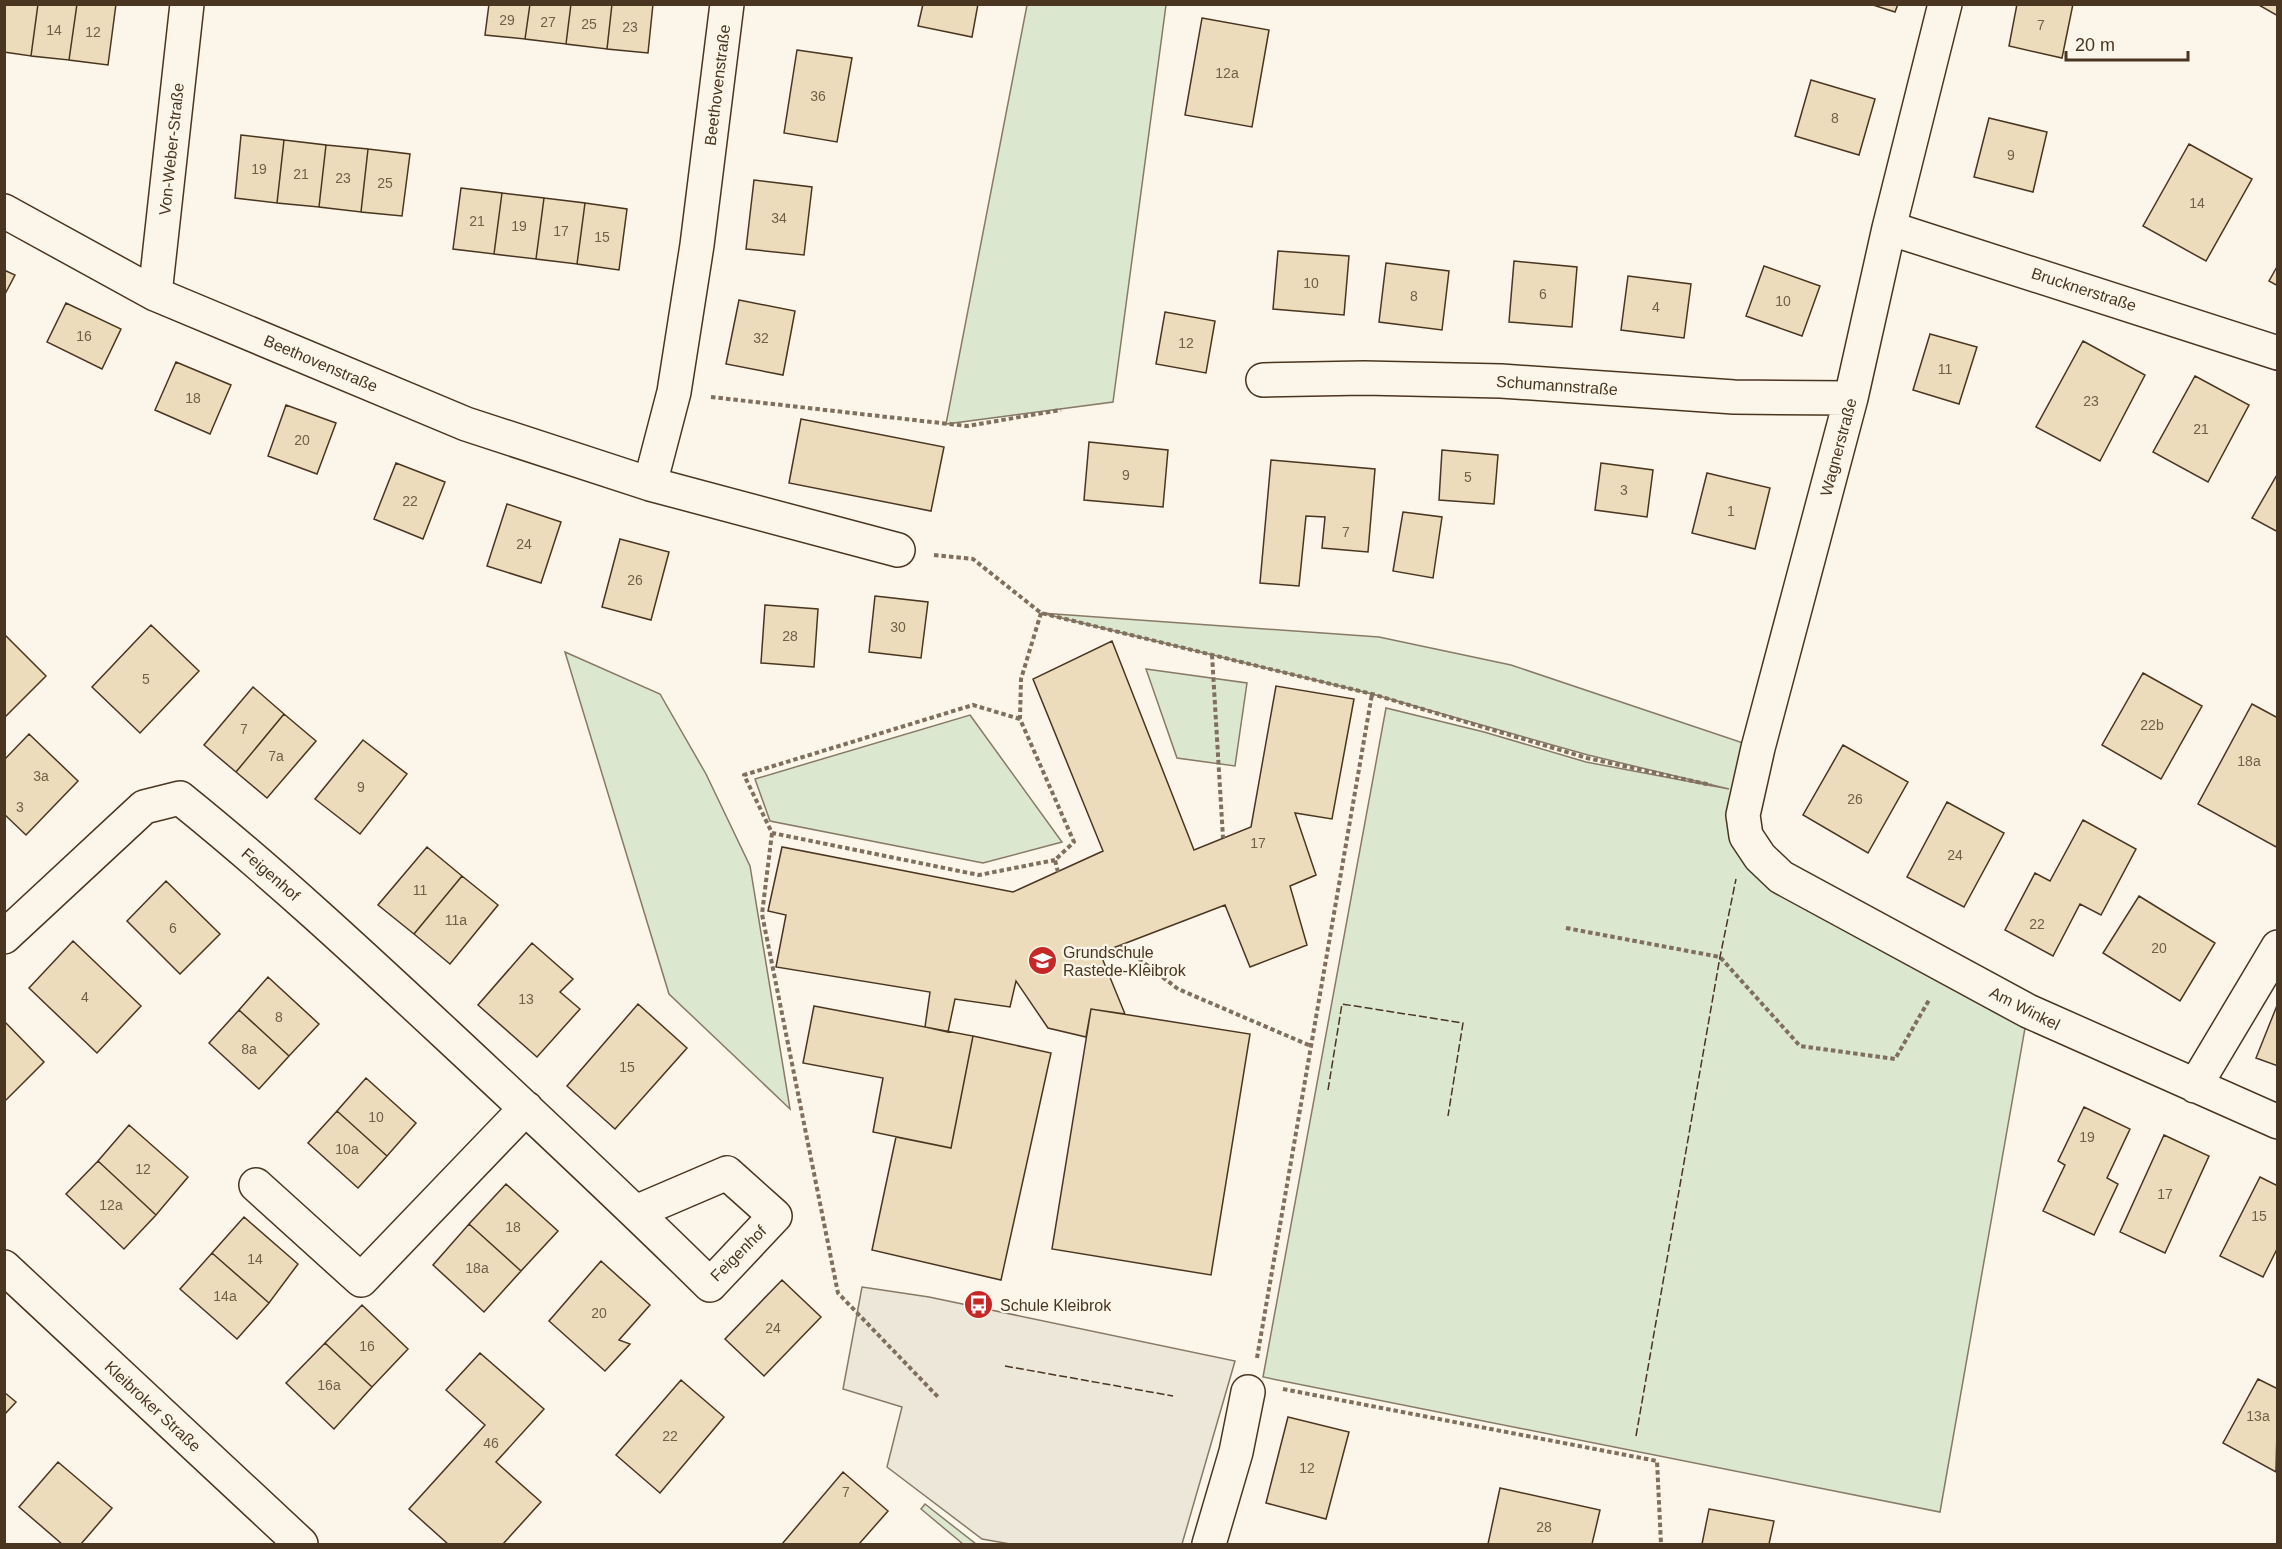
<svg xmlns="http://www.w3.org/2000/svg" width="2282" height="1549" font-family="Helvetica,sans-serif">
<rect width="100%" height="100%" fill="#fbf6e9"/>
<path fill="#dce7d0" stroke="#887966" stroke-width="1.5" d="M1027 5H1166L1113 402 946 424Z
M1041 613 1379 637 1511 665 1758 748 1746 836 2028 1011 1940 1512 1263 1377 1386 708 1484 732 1586 762 1729 789 1588 755 1372 694Z
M565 652 660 694 706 774 750 866 790 1109 669 994Z
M1146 669 1247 683 1235 766 1177 758Z
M970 715 1062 842 983 863 770 821 755 779Z
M925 1504 976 1544H963L921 1509Z"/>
<path fill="#ede7d9" stroke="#887966" stroke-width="1.5" d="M862 1287 929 1297 1235 1361 1182 1544H1010L982 1539 887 1467 902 1407 843 1389Z"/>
<path fill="#ecdcbc" stroke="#4a3520" stroke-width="1.5" d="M4 4H38L31 56 4 52Z
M38 4H77L69 60 31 56Z
M77 4H116L108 65 69 60Z
M489 4H530L525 39 485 35Z
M530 4H571L566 44 525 39Z
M571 4H612L607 49 566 44Z
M612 4H653L648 53 607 49Z
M923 4H978L972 37 918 26Z
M1870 4H1898L1895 12Z
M2017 4H2073L2062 58 2009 46Z
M2257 4H2278V16Z
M1202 18 1269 30 1252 127 1185 115Z
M797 50 852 58 837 142 784 133Z
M1811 80 1875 99 1859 155 1795 136Z
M1989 118 2047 132 2033 192 1974 177Z
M241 135 284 140 277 203 235 198Z
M284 140 326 145 319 207 277 203Z
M2189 144 2252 179 2206 261 2143 226Z
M326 145 368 149 361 212 319 207Z
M368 149 410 154 402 216 361 212Z
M754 180 812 187 804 255 746 249Z
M461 188 502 193 494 254 453 249Z
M502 193 544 198 536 259 494 254Z
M544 198 585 203 577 264 536 259Z
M585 203 627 209 619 270 577 264Z
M1278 251 1349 256 1344 315 1273 309Z
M1514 261 1577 267 1572 327 1509 322Z
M1386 263 1449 271 1442 330 1379 322Z
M2278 265V286L2269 281Z
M1764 266 1820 286 1802 336 1746 316Z
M4 270 15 275 4 296Z
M1628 276 1691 284 1684 338 1621 330Z
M739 300 795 311 783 375 726 364Z
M66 303 121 329 102 369 47 342Z
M1165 312 1215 321 1206 373 1156 364Z
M1930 334 1977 347 1959 404 1913 390Z
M2083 341 2145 375 2100 461 2036 427Z
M176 362 231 385 210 434 155 410Z
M2195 376 2249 405 2208 482 2153 452Z
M286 405 336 423 317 474 268 456Z
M801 419 944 447 931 511 789 483Z
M1089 442 1168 450 1163 507 1084 500Z
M1442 450 1498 455 1494 504 1439 500Z
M1271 460 1375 469 1368 552 1322 548 1325 517 1306 516 1299 586 1260 583Z
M396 463 445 482 423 539 374 519Z
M1601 463 1653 470 1647 517 1595 510Z
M1707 473 1770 488 1755 549 1692 533Z
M2278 473V532L2252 518Z
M507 504 561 522 541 583 487 566Z
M1403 512 1442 517 1433 578 1393 571Z
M620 539 669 552 651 620 602 607Z
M875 596 928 602 921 658 869 652Z
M765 605 818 609 814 667 761 663Z
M151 625 199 671 140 733 92 687Z
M4 634 46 676 4 718Z
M1112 641 1194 850 1251 827 1276 686 1354 699 1332 819 1295 813 1316 875 1290 886 1307 945 1250 967 1225 905 1100 953 1125 1014 1091 1009 1086 1037 1048 1028 1016 981 1010 1007 955 999 948 1032 925 1027 930 992 776 967 786 915 768 911 782 847 1013 892 1103 851 1033 679Z
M2143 673 2202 706 2161 779 2102 745Z
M253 687 284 714 236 772 204 745Z
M2252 704 2278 718V848L2198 804Z
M284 714 316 741 267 798 236 772Z
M29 734 78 781 26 835 4 814V760Z
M363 740 407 774 360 834 315 799Z
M1843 745 1908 782 1868 853 1803 815Z
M1947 802 2004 833 1964 907 1907 877Z
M2083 820 2136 849 2101 915 2080 904 2053 956 2005 930 2035 873 2050 881Z
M427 847 462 876 414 934 378 905Z
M462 876 498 905 450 964 414 934Z
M166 881 220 934 180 974 127 921Z
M2139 896 2215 943 2180 1001 2103 953Z
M73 941 141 1006 97 1053 29 988Z
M532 943 573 979 560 992 580 1009 537 1057 478 1005Z
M268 977 319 1024 289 1056 239 1010Z
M2278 1003V1066L2256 1058Z
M638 1004 687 1048 615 1129 567 1086Z
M814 1006 973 1036 951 1148 873 1132 883 1078 803 1063Z
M1091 1009 1250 1034 1211 1275 1052 1249Z
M239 1010 289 1056 259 1089 209 1043Z
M4 1021 44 1062 4 1102Z
M973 1036 1051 1053 1001 1280 872 1250 896 1137 951 1148Z
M366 1078 416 1123 387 1156 337 1111Z
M2084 1107 2130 1129 2107 1178 2118 1184 2094 1235 2043 1211 2065 1165 2058 1161Z
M337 1111 387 1156 358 1188 308 1143Z
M129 1125 188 1177 156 1215 98 1161Z
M2164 1135 2209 1156 2165 1253 2120 1232Z
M98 1161 156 1215 124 1249 66 1194Z
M2260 1177 2278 1186V1247L2263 1277 2220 1256Z
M506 1184 558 1231 521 1271 469 1224Z
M244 1217 298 1264 269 1303 212 1253Z
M469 1224 521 1271 484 1312 433 1265Z
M212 1253 269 1303 237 1339 180 1289Z
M601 1261 650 1305 619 1340 630 1344 605 1371 549 1321Z
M782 1280 821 1317 764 1376 725 1339Z
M362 1305 408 1349 372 1387 325 1343Z
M325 1343 372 1387 334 1429 286 1383Z
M480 1353 544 1409 496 1462 541 1502 503 1544H448L409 1509 485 1425 446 1390Z
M2258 1379 2278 1389 2276 1472 2223 1443Z
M681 1380 724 1417 660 1493 616 1455Z
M4 1392 16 1402 4 1415Z
M1288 1417 1349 1432 1326 1519 1266 1503Z
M58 1462 112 1508 81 1544H62L19 1507Z
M843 1472 888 1511 859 1544H782Z
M1500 1488 1600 1510 1592 1544H1488Z
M1709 1509 1774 1521 1769 1544H1702Z"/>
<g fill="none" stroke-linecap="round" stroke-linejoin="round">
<defs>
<path id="minor" d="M1945 4 1889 228 1851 398 1758 748 1743 815 1746 836 1760 857 1781 877 2028 1011 2278 1122
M4 211 155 294 466 424 650 484 674 392 697 245 727 4
M1889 228 2278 353
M155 294 187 4
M1263 380 1364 378 1501 381 1734 397 1851 398
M650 484 898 550
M4 937 144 807 180 798C273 873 359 953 446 1034 535 1117 624 1200 710 1285L775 1216 727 1173 636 1212
M2195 1086 2278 947
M256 1185 361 1280 526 1108
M4 1267 301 1544
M1209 1544 1236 1452 1248 1392"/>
</defs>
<use href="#minor" stroke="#4a3520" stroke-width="36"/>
<path stroke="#7f6f5c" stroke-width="4" stroke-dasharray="4.5 3" stroke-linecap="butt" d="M711 397 967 426 1061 410
M934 555 973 559 1041 613 1372 694 1587 758 1711 785
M1041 613 1021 679 1020 719 1074 842 1055 860 1058 872
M1212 655 1223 838
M1020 719 973 705 744 775 772 833 979 875 1055 860
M772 833 762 914 838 1293 938 1397
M1566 928 1720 957 1800 1046 1895 1059 1929 1000
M1121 945 1178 989 1311 1046
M1257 1358 1372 694
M1283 1389 1657 1461 1661 1544"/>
<use href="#minor" stroke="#fbf6e9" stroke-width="33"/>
<path stroke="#4a3520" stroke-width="1.5" stroke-dasharray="8 3" stroke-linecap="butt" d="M1328 1090 1342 1004 1463 1023 1448 1116
M1005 1366 1173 1396
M1636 1436 1720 957 1736 879"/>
</g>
<defs>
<symbol id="school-disc" viewBox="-11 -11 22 22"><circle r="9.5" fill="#c62828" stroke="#fbf6e9"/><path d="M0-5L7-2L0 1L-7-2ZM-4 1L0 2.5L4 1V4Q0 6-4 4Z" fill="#fff"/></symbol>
<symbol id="bus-disc" viewBox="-11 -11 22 22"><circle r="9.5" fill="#c62828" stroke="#fbf6e9"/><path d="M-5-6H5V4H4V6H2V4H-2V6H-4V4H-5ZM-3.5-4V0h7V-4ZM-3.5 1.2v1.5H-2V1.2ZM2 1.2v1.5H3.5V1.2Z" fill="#fff"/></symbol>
</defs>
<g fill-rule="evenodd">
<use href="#school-disc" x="1026" y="944" width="33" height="33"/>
<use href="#bus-disc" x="962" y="1288" width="33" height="33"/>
</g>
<g text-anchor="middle" stroke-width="4.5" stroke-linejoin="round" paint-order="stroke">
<g font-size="14" fill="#725f47">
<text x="507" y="25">29</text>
<text x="548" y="27">27</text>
<text x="589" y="29">25</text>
<text x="2041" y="30">7</text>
<text x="630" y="32">23</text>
<text x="54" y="35">14</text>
<text x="93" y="37">12</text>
<text x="1227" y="78">12a</text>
<text x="818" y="101">36</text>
<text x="1835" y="123">8</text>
<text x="2011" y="160">9</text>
<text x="259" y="174">19</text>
<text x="301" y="179">21</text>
<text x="343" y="183">23</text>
<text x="385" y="188">25</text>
<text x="2197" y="208">14</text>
<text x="779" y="223">34</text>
<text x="477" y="226">21</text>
<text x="519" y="231">19</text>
<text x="561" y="236">17</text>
<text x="602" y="242">15</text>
<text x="1311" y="288">10</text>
<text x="1543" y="299">6</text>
<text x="1414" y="301">8</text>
<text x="1783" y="306">10</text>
<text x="1656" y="312">4</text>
<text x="84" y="341">16</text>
<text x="761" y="343">32</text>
<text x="1186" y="348">12</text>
<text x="1945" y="374">11</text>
<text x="193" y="403">18</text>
<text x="2091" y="406">23</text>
<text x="2201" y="434">21</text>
<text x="302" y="445">20</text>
<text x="1126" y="480">9</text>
<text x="1468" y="482">5</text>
<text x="1624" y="495">3</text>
<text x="410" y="506">22</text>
<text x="1731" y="516">1</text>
<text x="1346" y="537">7</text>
<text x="524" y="549">24</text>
<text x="635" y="585">26</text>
<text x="898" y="632">30</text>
<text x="790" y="641">28</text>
<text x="146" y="684">5</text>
<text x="2152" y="730">22b</text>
<text x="244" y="734">7</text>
<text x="276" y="761">7a</text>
<text x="2249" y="766">18a</text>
<text x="41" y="781">3a</text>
<text x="361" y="792">9</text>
<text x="1855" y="804">26</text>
<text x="20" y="812">3</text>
<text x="1258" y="848">17</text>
<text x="1955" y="860">24</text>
<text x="420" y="895">11</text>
<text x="456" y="925">11a</text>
<text x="2037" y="929">22</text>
<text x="173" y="933">6</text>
<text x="2159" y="953">20</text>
<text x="85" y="1002">4</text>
<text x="526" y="1004">13</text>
<text x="279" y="1022">8</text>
<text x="249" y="1054">8a</text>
<text x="627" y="1072">15</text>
<text x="376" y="1122">10</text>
<text x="2087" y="1142">19</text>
<text x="347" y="1154">10a</text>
<text x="143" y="1174">12</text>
<text x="2165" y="1199">17</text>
<text x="111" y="1210">12a</text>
<text x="2259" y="1221">15</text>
<text x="513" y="1232">18</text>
<text x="255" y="1264">14</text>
<text x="477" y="1273">18a</text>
<text x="225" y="1301">14a</text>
<text x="599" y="1318">20</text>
<text x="773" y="1333">24</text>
<text x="367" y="1351">16</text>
<text x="329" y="1390">16a</text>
<text x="2258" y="1421">13a</text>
<text x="670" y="1441">22</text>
<text x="491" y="1448">46</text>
<text x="1307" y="1473">12</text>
<text x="846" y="1497">7</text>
<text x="1544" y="1532">28</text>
</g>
<g font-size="16" fill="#4a3520" stroke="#fbf6e9">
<text transform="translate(717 85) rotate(-83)" y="6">Beethovenstraße</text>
<text transform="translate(171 149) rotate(-84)" y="6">Von-Weber-Straße</text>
<text transform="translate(2084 289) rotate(18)" y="6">Brucknerstraße</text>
<text transform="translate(321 363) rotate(23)" y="6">Beethovenstraße</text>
<text transform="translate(1557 385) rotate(4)" y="6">Schumannstraße</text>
<text transform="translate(1838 447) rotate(-75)" y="6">Wagnerstraße</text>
<text transform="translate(271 874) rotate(41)" y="6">Feigenhof</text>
<text transform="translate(2025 1008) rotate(27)" y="6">Am Winkel</text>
<text transform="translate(738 1253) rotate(-45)" y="6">Feigenhof</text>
<text transform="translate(153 1406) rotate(43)" y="6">Kleibroker Straße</text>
</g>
<g font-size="16" fill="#4a3520" stroke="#fbf6e9" text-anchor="start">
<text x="1063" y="958">Grundschule<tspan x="1063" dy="18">Rastede-Kleibrok</tspan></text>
<text x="1000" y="1311">Schule Kleibrok</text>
</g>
</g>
<rect width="2282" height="1549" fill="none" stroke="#4a3520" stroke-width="12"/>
<path d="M2066 51v9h122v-9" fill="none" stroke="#4a3520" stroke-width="3"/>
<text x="2075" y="51" font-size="18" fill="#4a3520" stroke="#fbf6e9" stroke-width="4.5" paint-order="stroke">20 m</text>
</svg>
